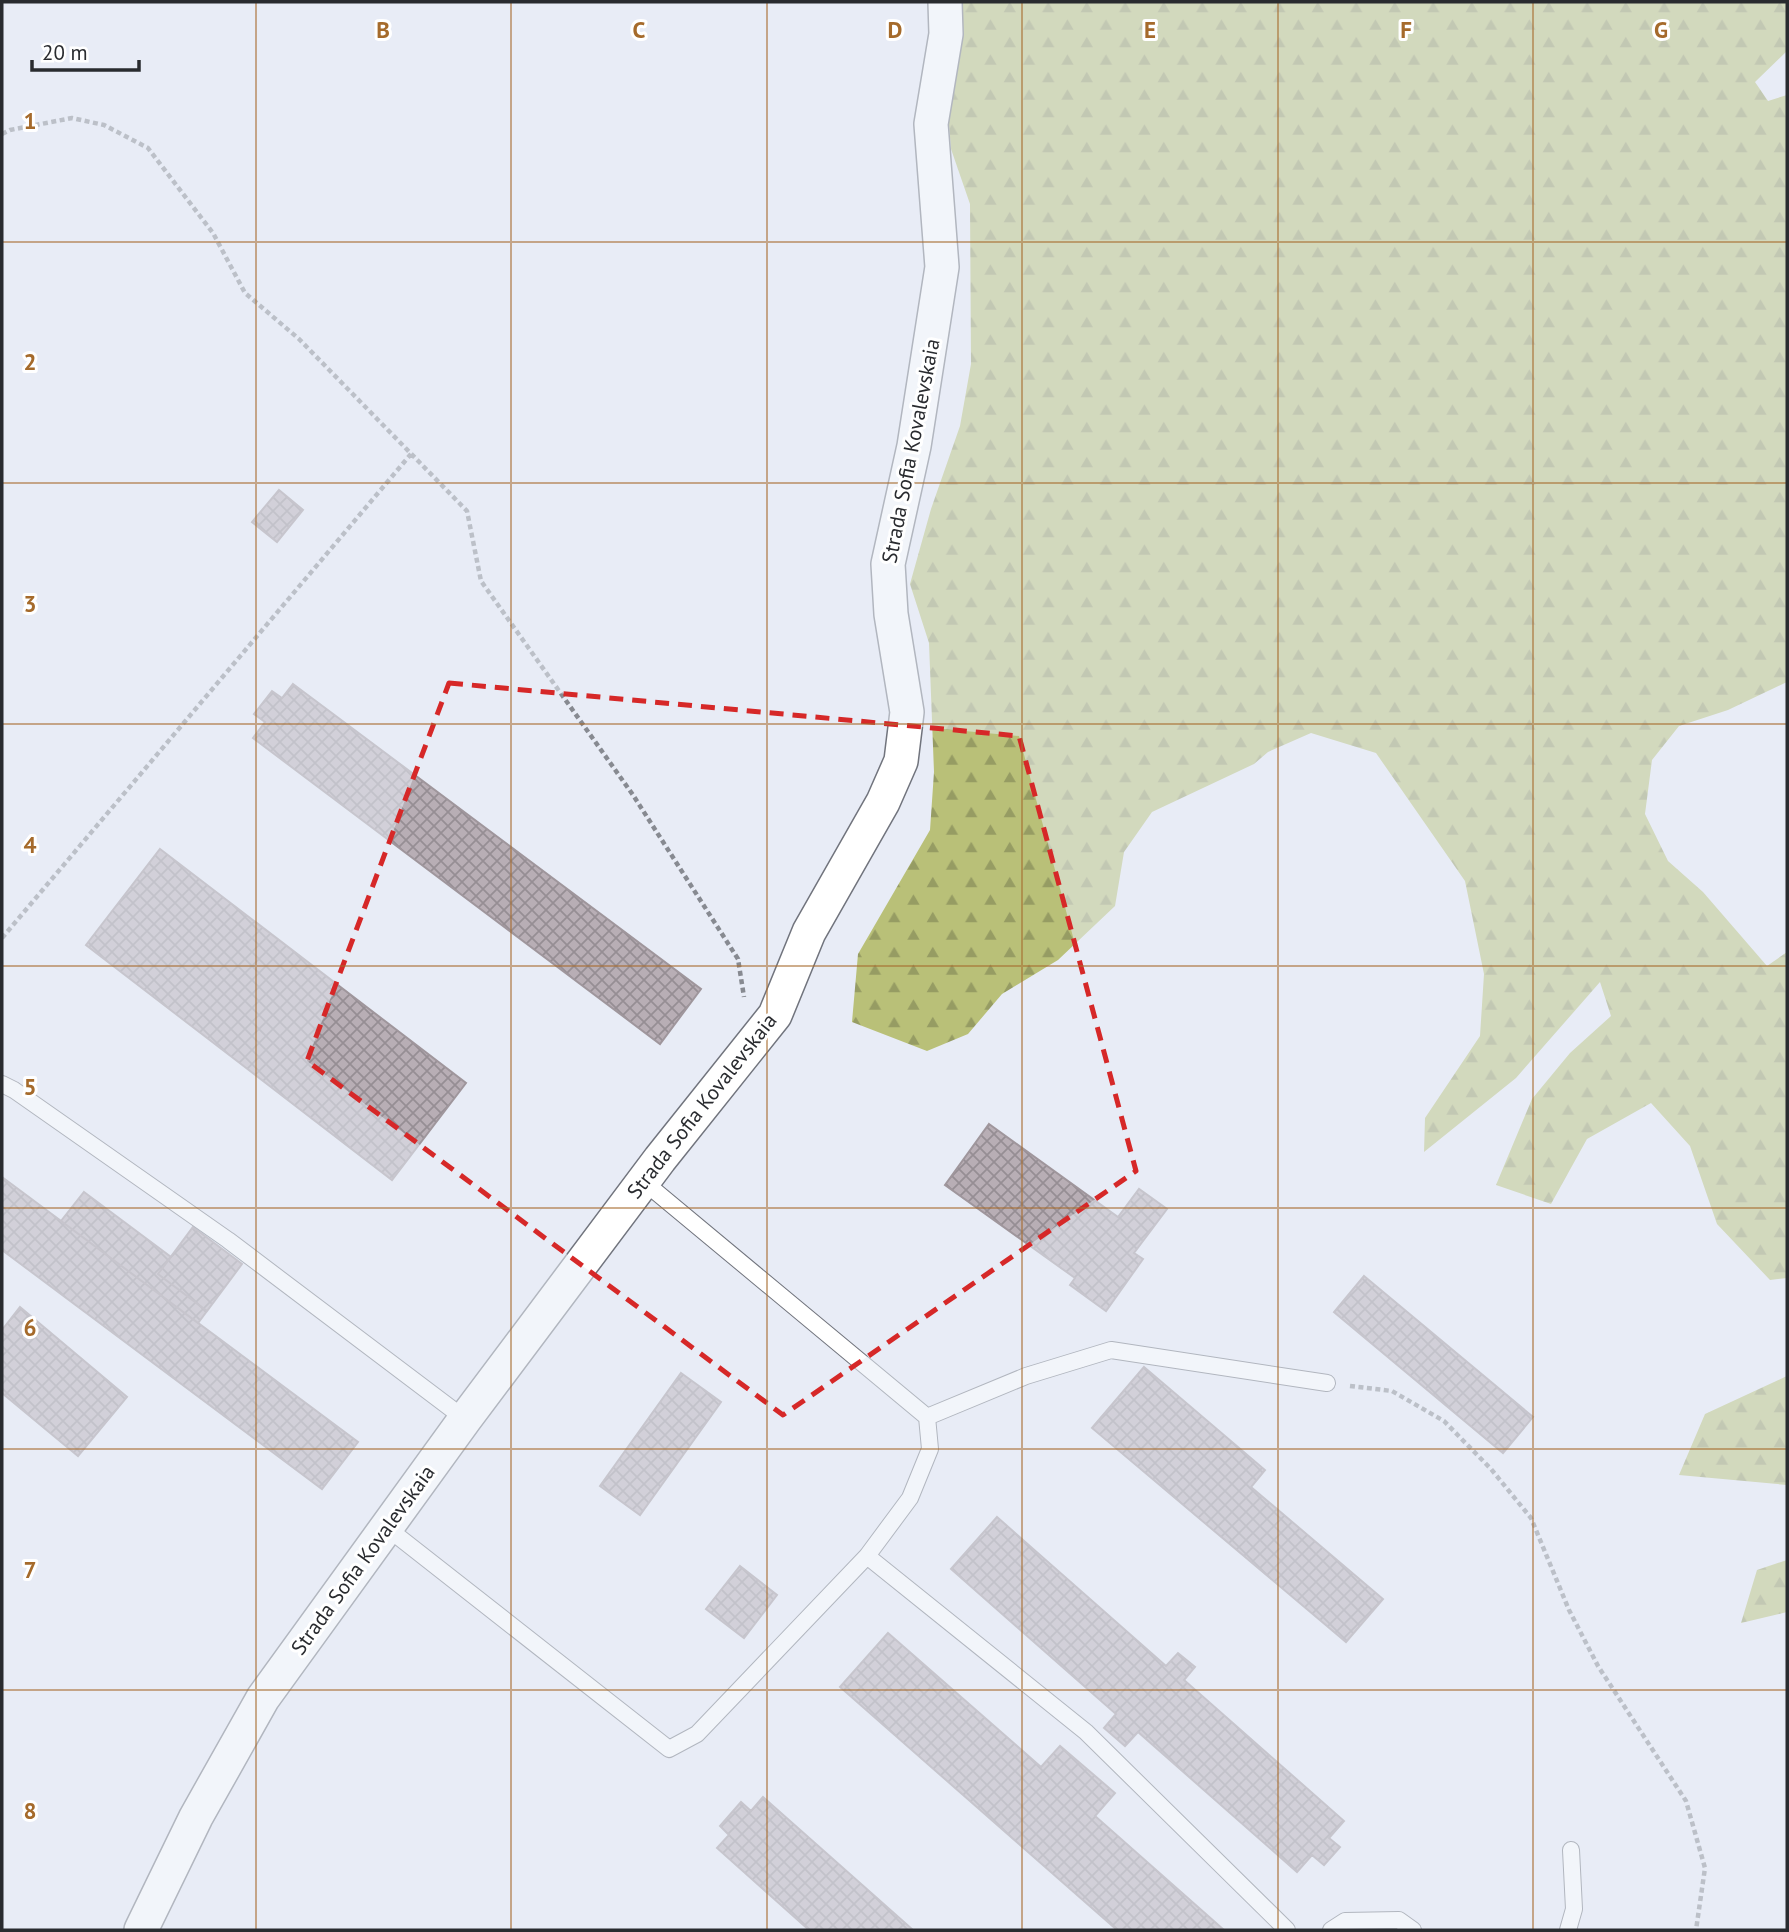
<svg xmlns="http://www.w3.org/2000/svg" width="1789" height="1932" font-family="'PT Sans',sans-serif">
<defs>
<pattern id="forest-firs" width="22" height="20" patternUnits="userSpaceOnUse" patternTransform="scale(1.75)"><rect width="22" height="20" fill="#b9c078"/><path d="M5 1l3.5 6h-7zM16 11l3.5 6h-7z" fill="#969c63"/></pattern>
<pattern id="building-cross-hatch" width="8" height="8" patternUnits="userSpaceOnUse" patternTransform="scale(1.75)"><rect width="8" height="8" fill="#b8aeb5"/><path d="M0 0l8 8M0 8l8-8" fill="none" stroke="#968e94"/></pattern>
</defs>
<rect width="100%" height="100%" fill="#e8ecf6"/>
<path fill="url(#forest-firs)" d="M962 2H1787V51L1755 82 1768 101 1787 95V682L1728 710 1679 726 1652 760 1645 814 1668 861 1703 892 1767 966 1787 952V1278L1770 1280 1717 1224 1690 1146 1651 1103 1587 1139 1551 1204 1496 1185 1532 1099 1570 1053 1611 1016 1600 982 1516 1078 1424 1152 1425 1118 1480 1036 1484 974 1465 881 1376 753 1311 733 1268 752 1254 764 1152 812 1124 852 1115 906 1058 960 1002 994 968 1034 927 1051 852 1022 858 954 930 830 934 772 929 643 910 584 931 509 960 426 971 364 970 204 951 149 943 55Z
M1787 1376V1485L1679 1475 1705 1414Z
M1787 1560V1612L1741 1623 1757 1570Z"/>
<path fill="url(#building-cross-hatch)" stroke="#9f969c" stroke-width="2" d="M279 490 303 510 277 542 252 522Z
M293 684 701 989 660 1044 253 738 265 722 254 714 272 691 282 698Z
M160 849 466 1083 392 1180 86 945Z
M989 1124 1118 1217 1139 1189 1167 1209 1134 1253 1143 1259 1106 1311 1070 1285 1075 1278 945 1185Z
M2 1177 358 1442 322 1489 2 1250Z
M84 1192 171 1257 158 1274 207 1311 198 1323 61 1221Z
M193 1227 242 1264 207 1311 158 1274Z
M1364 1276 1533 1417 1503 1453 1334 1312Z
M20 1307 127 1397 78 1456 2 1393V1330Z
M1144 1367 1265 1470 1251 1487 1383 1599 1346 1642 1092 1428Z
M681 1373 721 1402 640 1515 600 1486Z
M997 1517 1166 1666 1178 1653 1195 1667 1184 1680 1344 1821 1329 1838 1340 1847 1324 1865 1312 1855 1297 1872 1138 1732 1125 1746 1104 1728 1116 1714 951 1569Z
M740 1566 777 1595 744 1638 706 1609Z
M888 1633 1041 1767 1060 1746 1115 1793 1095 1816 1224 1930H1117L840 1687Z
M763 1797 913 1930H809L717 1848 729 1835 720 1826 741 1802 751 1811Z"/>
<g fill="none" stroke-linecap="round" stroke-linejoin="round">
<defs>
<path id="lane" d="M2 1084 14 1090 228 1240 465 1419
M927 1417 1026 1376 1111 1350 1327 1383
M386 1527 669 1749 697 1734 867 1556 910 1498 930 1449 927 1417 643 1181
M867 1556 1086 1732 1287 1930
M1331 1930 1345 1921 1399 1920 1413 1930
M1568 1930 1574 1909 1571 1850"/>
<path id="street" d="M141 1930 196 1817 263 1698 465 1419 660 1159 775 1015 809 932 883 802 901 761 907 712 891 614 888 564 914 446 942 267 931 124 946 34 945 2"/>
</defs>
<use href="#lane" stroke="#71747d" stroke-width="18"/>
<use href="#street" stroke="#71747d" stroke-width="36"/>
<path stroke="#878a91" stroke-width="4.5" stroke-dasharray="5 3.5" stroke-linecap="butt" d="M2 134 10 130 72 118 104 125 148 148 213 233 245 293 299 339 467 511 481 581 633 795 738 959 744 997
M2 938 411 454
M1350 1386 1392 1391 1444 1421 1491 1469 1531 1518 1569 1610 1598 1666 1686 1801 1705 1868 1696 1930"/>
<use href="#lane" stroke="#fff" stroke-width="16"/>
<use href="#street" stroke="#fff" stroke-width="33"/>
</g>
<path d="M0 0H1789V1932H0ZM449 683 1019 736 1136 1171 783 1415 307 1061Z" fill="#e8ecf6" fill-opacity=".55" fill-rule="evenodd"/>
<path fill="none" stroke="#d62828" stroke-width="5" stroke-dasharray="14 9" stroke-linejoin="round" d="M449 683 1019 736 1136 1171 783 1415 307 1061Z"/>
<path fill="none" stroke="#a56a2b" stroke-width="2" stroke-opacity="0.55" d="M256 2V1930M511 2V1930M767 2V1930M1022 2V1930M1278 2V1930M1533 2V1930M2 242H1787M2 483H1787M2 724H1787M2 966H1787M2 1208H1787M2 1449H1787M2 1690H1787"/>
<g text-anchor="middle" stroke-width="6" stroke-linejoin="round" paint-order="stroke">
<g font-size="21" fill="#292b2f" stroke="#fff">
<text transform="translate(911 451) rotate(-79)" y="7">Strada Sofia Kovalevskaia</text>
<text transform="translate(702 1106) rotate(-52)" y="7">Strada Sofia Kovalevskaia</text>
<text transform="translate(363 1560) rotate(-54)" y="7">Strada Sofia Kovalevskaia</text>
</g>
</g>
<g font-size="23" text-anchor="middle" font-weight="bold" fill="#a56a2b" stroke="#fff" stroke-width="6" stroke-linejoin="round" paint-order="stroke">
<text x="383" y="38">B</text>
<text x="639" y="38">C</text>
<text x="895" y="38">D</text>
<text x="1150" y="38">E</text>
<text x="1406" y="38">F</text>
<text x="1661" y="38">G</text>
<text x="30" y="129">1</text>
<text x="30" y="370">2</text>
<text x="30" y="612">3</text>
<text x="30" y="853">4</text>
<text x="30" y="1095">5</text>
<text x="30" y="1336">6</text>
<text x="30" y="1578">7</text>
<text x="30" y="1819">8</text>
</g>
<rect width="1789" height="1932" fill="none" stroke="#292b2f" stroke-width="7"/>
<path d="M32 60v10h107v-10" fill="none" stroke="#292b2f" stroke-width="3.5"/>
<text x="42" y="60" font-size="21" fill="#292b2f" stroke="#ffffff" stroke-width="5" paint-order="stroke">20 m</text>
</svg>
